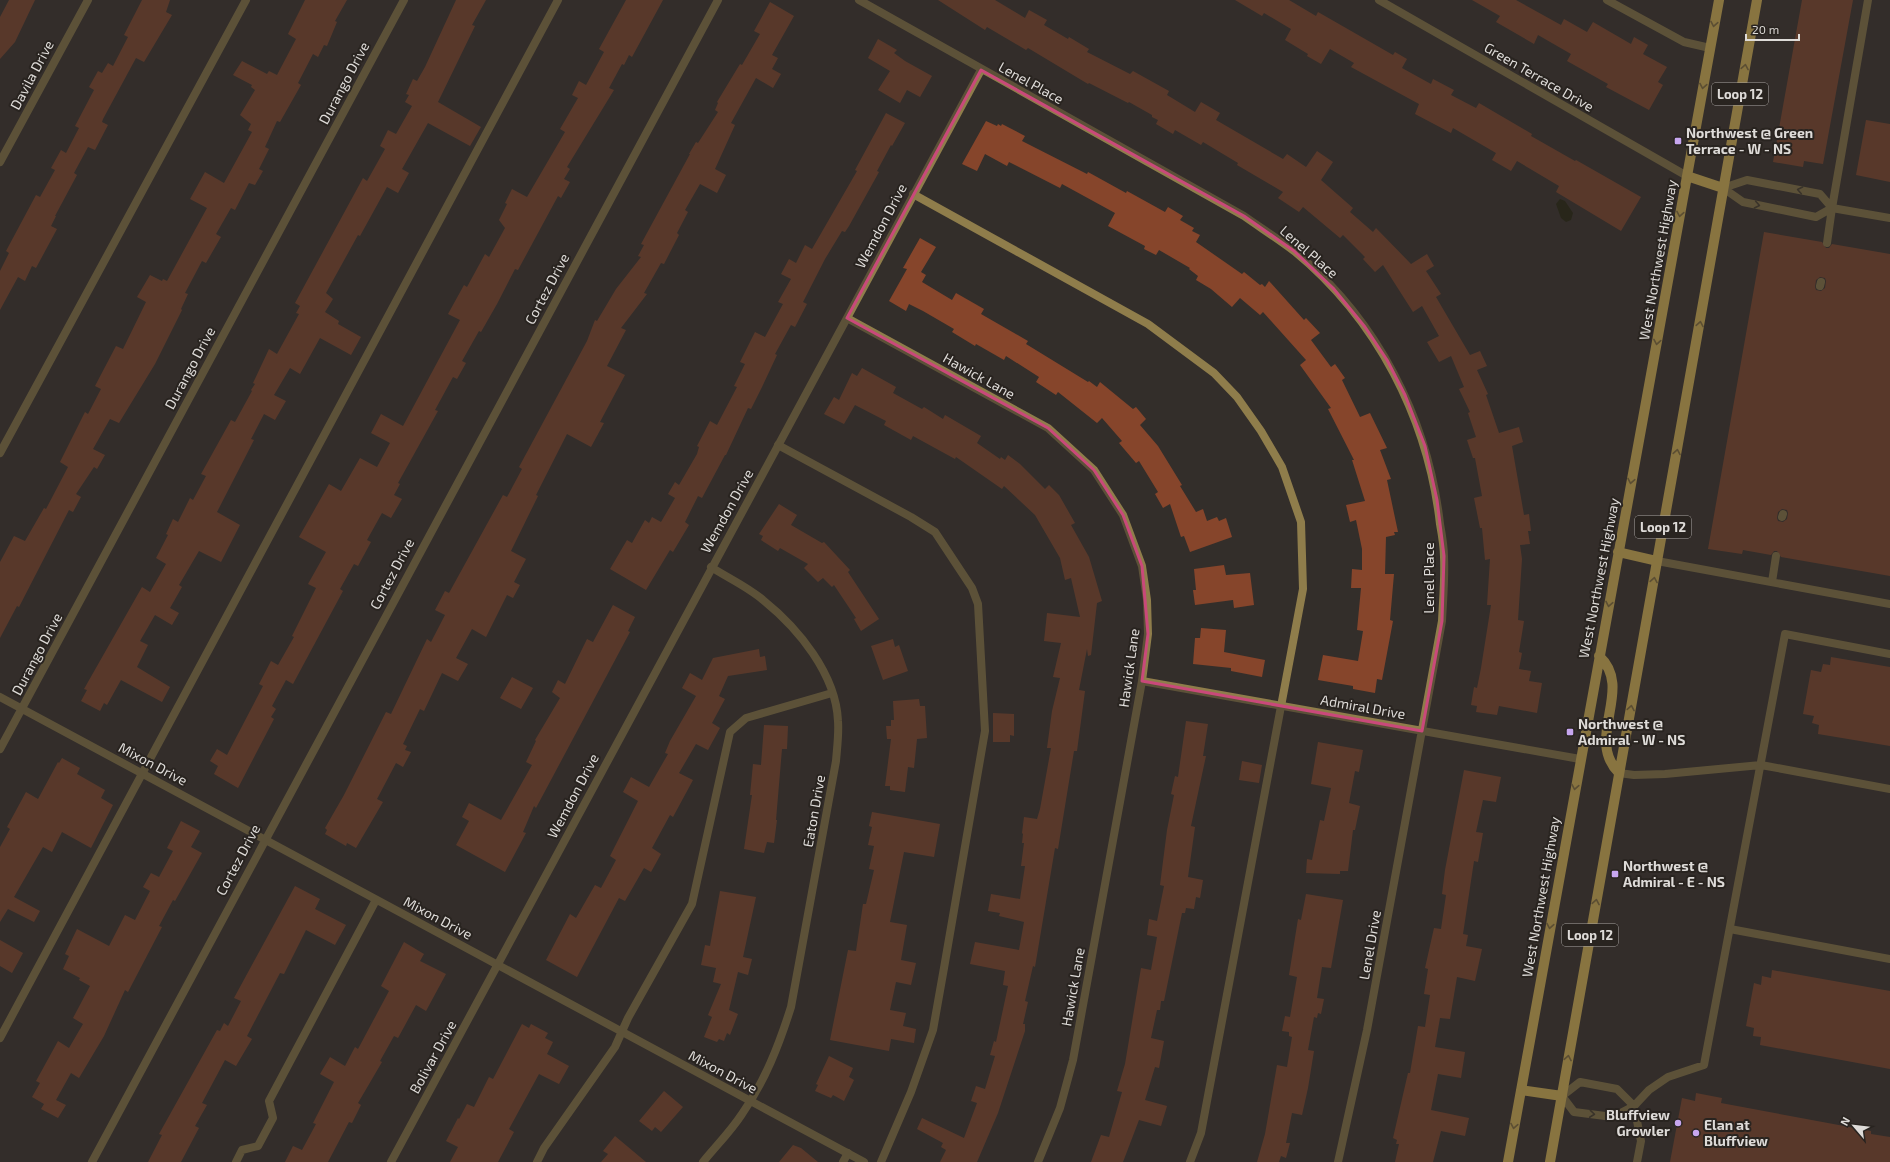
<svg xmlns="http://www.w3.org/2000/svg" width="1890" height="1162" font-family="'Exo 2',sans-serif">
<rect width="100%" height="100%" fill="#332e2a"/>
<path fill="#1c1e07" d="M1560 199 1565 201 1573 213 1571 220 1566 222 1561 218 1556 204Z"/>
<path fill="#86452b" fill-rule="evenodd" d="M9 0H35L15 42 0 59V17Z
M142 0H170L166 12 172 15 144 62 136 58 103 119 102 122 108 125 95 150 88 147 74 173 77 175 55 216H56L51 226 57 229 36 268 32 266 25 281 18 277 0 310V271L9 253 6 251 36 195 40 197 55 170 51 168 61 150 66 153 79 128 75 126 94 90 89 87 98 71 102 73 108 63 113 66 128 37 124 35Z
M305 0H347L335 21 337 22 327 46 324 45 318 57 313 54 298 83 301 85 280 122 277 121 265 147 269 149 259 169 263 171 255 185 249 183 235 210 231 208 216 234 221 237 206 263 202 261 185 293 188 294 181 309 182 310 155 364 119 423 110 419 93 449 105 455 97 469 94 467 76 494 81 497 73 512 69 510 19 607 17 606 0 638V562L14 536 25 541 44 508 46 509 68 467 60 462 85 412 88 414 101 389 95 386 116 346 123 349 146 302 137 297 150 275 162 281 163 279 167 281 207 208 190 199 205 172 224 183 252 132 248 130 251 124 240 115 255 90 251 87 252 85 233 75 242 61 267 74 269 71 277 75 296 39 288 34Z
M456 0H486L472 25 475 26 438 102 481 127 470 146 428 123 402 169 409 173 398 193 387 187 360 236 358 235 326 293 333 299 325 312 339 321 338 324 361 337 351 355 320 338 300 374 290 368 274 395 286 401 275 420 264 414 251 439 254 440 217 512 240 525 221 562 199 551 179 585 182 587 170 608 179 613 172 625 155 615 140 641 148 645 137 667 170 687 162 702 121 680 107 705 104 703 100 711 81 701 87 690 84 689 142 587 150 592 166 564 156 558 168 535 166 534 173 519 178 522 190 498 193 500 206 476 201 474 231 420 235 422 252 391 251 390 255 384 253 383 269 349 277 354 299 314 296 313 300 306 295 303 363 178 367 181 385 149 380 146 388 130 396 134 412 106 405 102 409 95 406 94 413 79 417 81 425 67Z
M626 0H663L632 57 629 55 624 65 622 64 609 88 614 90 567 167 570 169 564 179 570 182 561 198 558 196 518 270 515 269 497 304 481 332 479 331 462 361 466 363 457 379 453 377 435 410 438 411 398 483 400 484 394 495 402 499 391 518 382 513 367 540 371 542 358 566 354 564 340 589 343 591 293 684 286 680 272 706 276 709 271 717 274 719 238 788 214 774 218 766 210 761 217 749 227 755 263 686 259 684 271 661 278 665 294 637 292 636 316 588 308 584 326 552 299 537 329 484 341 491 360 458 377 467 390 443 371 433 381 414 403 426 460 320 448 314 464 285 467 287 485 254 489 257 505 228 499 220 507 204 505 203 512 189 527 197 565 132 560 129 578 98 572 95 579 81 586 85 604 52 599 49Z
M938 0H995L1025 18 1029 10 1047 20 1044 25 1068 39 1069 37 1089 49 1087 52 1130 74 1133 71 1169 91 1167 95 1195 112 1201 102 1220 113 1216 120 1283 159 1287 154 1306 167 1317 151 1333 162 1321 180 1353 208 1350 212 1373 232 1376 228 1411 264 1427 254 1434 266 1426 271 1441 294 1436 297 1470 355 1480 351 1487 366 1477 370 1488 394 1486 395 1499 433 1519 427 1523 442 1512 446 1524 515 1529 514 1531 531H1528L1530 544 1520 545 1522 559 1518 620 1524 621 1519 652 1522 653 1519 669 1531 671 1529 681 1542 683 1537 713 1499 706 1497 715 1476 712 1477 706 1471 705 1474 687 1477 688 1481 668 1491 605H1487L1490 559 1485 560 1482 528H1480L1474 498 1482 496 1475 458H1473L1467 440 1476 437 1468 413 1470 412 1459 389 1464 387 1451 356 1439 362 1427 342 1439 336 1422 306 1413 312 1383 265 1375 272 1363 259 1365 257 1343 235 1340 238 1303 207 1299 212 1278 198 1283 192 1237 165 1238 163 1203 142 1201 145 1175 130 1173 134 1156 124 1158 120 1152 117V115L1129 102 1128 103 1089 83 1088 84 1028 48 1026 50 987 27 985 30Z
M1235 0H1289L1316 16 1318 12 1393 55 1395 52 1407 59 1402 68 1431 84 1433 79 1454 90 1451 95 1476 108 1479 103 1532 134 1531 136 1575 161 1576 160 1641 197 1621 231 1556 192 1559 186 1517 161 1511 171 1492 160 1496 153 1453 128 1451 133 1415 114 1419 104 1351 67 1354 63 1330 49 1321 64 1307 56 1308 54 1285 40 1291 29 1264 13 1262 16Z
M1472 0H1516L1561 25 1564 19 1587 32 1593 22 1631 44 1634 37 1648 45 1643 54 1667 67 1658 82 1663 85 1649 110 1606 87 1608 84 1567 61 1571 54 1538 35 1534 44 1496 22 1500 16Z
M1802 0H1853L1823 164 1804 161 1803 167 1773 162Z
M770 2 794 16 772 55 778 58 772 69 781 74 773 88 756 78 731 123 735 125 715 169 726 175 717 193 700 184 685 210 688 212 677 233 679 235 664 264 661 263 644 293 647 294 621 328 626 330 607 366 625 375 600 422 604 423 591 447 567 434 536 495 538 496 511 551 526 559 514 582 520 585 513 598 507 595 486 637 472 629 456 658 468 664 458 681 442 673 424 711 420 709 403 744 407 746 405 750 411 752 403 767 396 763 377 799 383 802 356 848 347 843 346 846 325 834 327 830 325 828 344 795 386 712 391 714 427 639 431 642 445 615 435 610 445 591 449 593 503 495 507 497 522 469 519 467 587 341 595 320 597 321 616 289 641 257 638 256 644 245 641 244 690 154H689L696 142 698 143 718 112 715 110 718 103 717 102 740 64 742 65 760 34 754 31Z
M878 39 897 50 894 53 905 61 932 76 920 97 907 90 900 103 878 90 890 71 868 58Z
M886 113 905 123 892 146 891 145 877 171 879 172 849 226 845 232 842 231 825 259 803 302 807 304 795 327 791 325 775 354 777 355 762 387 751 409 748 408 726 455H725L702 498 698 496 685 522 689 525 673 552 670 550 646 590 610 569 627 540 632 543 645 520 649 523 652 517 661 522 675 498 668 494 675 482 679 485 697 454 699 447 697 446 710 421 717 425 737 387 734 386 745 364 740 362 755 332 765 337 783 304 778 302 791 279 781 274 789 259 796 263 805 245 812 249 857 171 855 170Z
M1866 120 1890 124V182L1856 175Z
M986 121 997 126 998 124 1001 126 1002 124 1025 136 1022 141 1087 174 1088 172 1126 193 1127 191 1165 212 1168 207 1183 216 1180 220 1194 228 1192 231 1200 235 1196 242 1242 274 1244 272 1260 285 1262 284 1265 287 1269 281 1304 320 1306 318 1320 333 1311 340 1331 367 1335 364 1345 378 1342 380 1360 417 1370 413 1387 448 1380 450 1391 479 1387 480 1398 532H1394L1395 535 1386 537 1385 574H1394L1390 620 1393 621 1382 680 1377 679 1375 693 1353 689V686L1318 680 1323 655 1358 661 1363 631 1357 630 1361 588H1351L1352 569 1362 570V549L1356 520 1350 522 1346 505 1365 501 1352 460H1354L1328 409 1331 408 1300 365 1306 360 1263 312 1260 315 1240 298 1232 307 1211 289 1196 280 1198 276 1189 269 1190 268 1159 250 1156 255 1144 249 1145 246 1108 226 1115 213 1062 184 1060 188 1009 162 1007 166 985 154 977 171 962 164Z
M1764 232 1822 242 1826 248H1829L1832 244 1890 254V576L1781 557 1777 551H1774L1771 555 1743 550 1742 554 1708 549ZM1820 277 1825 278 1826 281 1825 288 1821 291 1816 290 1815 287 1816 280ZM1782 509 1787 510 1788 513 1787 519 1783 522 1778 521 1777 518 1778 512Z
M920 238 936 247 921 272 926 275 922 282 952 300 956 293 984 309 981 314 1028 341 1026 344 1088 382 1089 381 1097 387 1100 382 1133 409 1136 407 1146 419 1140 425 1158 446 1182 485 1180 486 1196 512 1203 509 1207 521 1217 517 1219 521 1226 518 1232 537 1190 552 1184 536 1181 537 1170 504 1163 508 1155 494 1158 492 1139 461 1136 463 1119 443 1122 441 1102 418 1097 423 1058 392 1056 395 1036 382 1039 377 1006 356 1004 360 976 344 975 346 952 332 954 329 923 311 909 304 906 311 889 301 907 269 903 268Z
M862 368 896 387 893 393 922 409 924 407 943 419 945 415 981 436 977 443 1000 459 1001 457 1005 460 1008 455 1020 464 1045 489 1049 485 1059 495 1075 523 1071 525 1089 557 1102 601 1097 603 1091 655 1088 656 1087 649 1079 690 1085 691 1077 751H1074L1058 849 1055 848 1035 967 1033 966 1025 1001 1028 1002 1023 1024H1025V1031L998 1113 977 1162H940L946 1150 941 1147 943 1143 917 1129 922 1118 964 1138 977 1103 971 1101 976 1086 985 1089 995 1056 990 1055 994 1041 996 1042 1008 986 1003 985 1005 971 970 964 975 942 1019 950 1024 922 999 916 1000 913 988 911 991 894 1020 899 1025 866H1021L1024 843H1022L1023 834 1022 833 1024 817 1037 819 1040 809 1051 748H1047L1052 711 1060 678 1053 677 1061 643 1044 641 1047 613 1080 617 1071 578 1065 580 1060 558 1035 515 1004 486 1002 489 956 457 955 459 913 436 911 440 884 425 886 421 855 405 844 424 824 414 834 397 839 400 852 373 857 376Z
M779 504 797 515 791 525 822 543 824 542 850 570 848 572 879 619 861 631 854 619 856 618 834 585 832 587 823 578 818 582 804 568 808 564 780 548 778 551 761 540 763 536 759 534Z
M1224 565 1226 575 1250 573 1254 605 1234 608 1233 600 1195 605 1193 590H1196L1194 569Z
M613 605 635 617 628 631 630 632 536 808 534 806 523 832 526 833 505 872 456 845 469 821 462 817 469 803 501 820 532 765 526 762 536 741 535 740 560 698 552 692 558 680 565 684 587 639 593 642Z
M1201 628 1226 630 1224 652 1265 660 1262 677 1231 671V668L1193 664 1195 638H1200Z
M893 639 895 647 899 645 908 671 883 680 871 646Z
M759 649 760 657 765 656 767 670 728 676 719 696 725 699 712 723 720 728 708 750 696 744 679 773 693 780 673 817 670 815 652 848 661 854 651 872 644 868 625 901 619 898 577 977 546 960 570 914 576 918 595 885 601 888 616 860 610 856 638 801 623 792 631 777 649 787 668 754 665 753 670 741 696 696 682 688 690 673 702 680 713 658Z
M1831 657 1890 667V746L1818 734 1819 725 1812 723 1814 716 1803 714 1811 670 1821 672 1823 664 1830 665Z
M512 677 533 688 521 709 500 698Z
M919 699 920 706H925L927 738 917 739 914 768 908 767 905 792 890 790V786H885L891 739H887L886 726H891V720H894L893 701Z
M993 713 1014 714V736L1010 735V742H993Z
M1186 721 1208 724 1203 756H1206L1191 826 1195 827 1188 877 1203 880 1200 898 1196 897 1194 909 1186 908 1185 913H1182L1164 1001H1161L1160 1010H1157L1151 1038 1164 1041 1159 1068 1155 1067 1145 1100 1167 1106 1161 1126 1139 1120 1123 1162H1091L1101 1135 1109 1137 1122 1092 1117 1091 1125 1064 1141 968 1151 970 1157 937 1147 935 1149 919 1157 921 1164 886 1160 885 1167 830 1174 795 1171 794 1175 776 1178 777Z
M764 725 788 726 787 749H782L776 820H777L774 843 767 842 764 853 744 849 752 795H750L753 764 761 765Z
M1318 742 1363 750 1359 772 1355 771 1349 803 1360 806 1355 830H1353L1348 871H1340V874L1306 873 1307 859 1312 860 1320 820 1324 821 1331 788 1311 784Z
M62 758 80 768 77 774 105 790 101 798 113 805 91 848 62 832 52 852 43 847 14 897 40 911 34 922 8 909 0 922V847L10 829 7 827 26 792 38 799 58 762 59 763Z
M1242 761 1262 765 1259 783 1239 780Z
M1464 770 1501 777 1496 802 1483 800 1476 832 1483 833 1478 862 1474 861 1463 934 1468 935 1466 946 1482 949 1475 981 1457 977 1450 1019 1440 1018 1435 1047 1465 1052 1461 1078 1438 1074 1431 1110 1469 1118 1465 1136 1441 1131 1433 1162H1395L1399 1144H1396L1397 1140 1393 1138 1408 1073H1410L1418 1026 1425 1027 1430 995 1424 994 1428 969 1425 968 1434 928 1441 929 1446 895 1442 894 1445 870Z
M872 812 940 824 934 857 904 852 890 922 907 925 901 960 916 963 911 985 896 982 890 1010 906 1013 903 1026 916 1029 914 1043 891 1039 889 1051 830 1040 848 950 856 951 863 904H866L874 870 869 869 874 846 868 845 872 827 869 826Z
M181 821 200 831 191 847 202 853 175 901 173 900 159 926 162 927 128 992 125 990 104 1036 79 1078 71 1073 56 1100 66 1105 58 1118 41 1109 44 1104 32 1097 40 1083 36 1081 58 1041 69 1048 83 1024 73 1018 90 986 79 980 80 978 63 969 69 956 65 954 77 929 109 946 125 915 135 920 150 891 143 887 151 873 159 877 173 851 167 848Z
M295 886 320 899 315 909 346 925 335 945 306 930 284 974 280 973 247 1036 252 1039 236 1066 225 1060 202 1103 207 1105 195 1126 199 1128 181 1162H148L162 1135 159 1134 217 1030 220 1031 224 1023 228 1026 241 1001 234 998Z
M720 891 756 897 743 957 752 959 748 975 738 972 729 1010 738 1014 730 1035 727 1033 724 1041 719 1039 717 1042 704 1037 712 1017 708 1015 721 984 713 982 716 968 701 965 705 945 710 946Z
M1306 894 1343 900 1331 968 1322 967 1317 998 1324 999 1321 1014 1318 1013 1317 1018 1314 1017 1308 1050 1314 1051 1308 1088 1302 1115 1292 1113 1286 1143H1290L1286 1158 1281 1156 1279 1162H1257L1265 1134 1277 1065 1287 1067 1292 1037 1289 1036V1032L1282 1031 1285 1016 1290 1017 1297 977 1289 975 1298 919 1301 920Z
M0 940 23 953 12 973 0 966Z
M404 942 424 954 420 961 446 974 426 1011 416 1005 398 1038 394 1036 380 1061 382 1062 358 1103 361 1105 352 1123 349 1122 328 1162H285L293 1146 302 1150 316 1124 313 1123 334 1082 320 1074 330 1057 345 1066 355 1047 358 1049 389 991 381 986Z
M1772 970 1890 991V1069L1760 1045 1761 1037 1753 1036 1754 1028 1746 1026 1754 983 1761 985 1762 976 1771 978Z
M522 1024 529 1028 531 1024 548 1033 545 1038 553 1042 547 1054 569 1066 559 1084 539 1074 509 1129 514 1132 498 1162H450L458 1147 446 1141 458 1118 459 1119 467 1104 474 1107 489 1077 493 1079Z
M829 1056 853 1068 849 1077 854 1080 844 1101 833 1095 831 1098 815 1091 818 1085 816 1084Z
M664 1091 683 1107 661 1132 655 1127 652 1131 639 1121Z
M1696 1093 1722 1098 1721 1103 1871 1131V1134L1890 1137V1162H1670L1682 1098 1695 1101Z
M615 1136 646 1162H601L608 1154 603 1151Z
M793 1145 801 1148 818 1162H779Z"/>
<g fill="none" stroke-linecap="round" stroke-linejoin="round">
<path stroke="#8f7d4b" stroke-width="8" d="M1607 0 1684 42 1710 48
M1868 0 1832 208 1890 218
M1723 188 1747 180 1820 194 1832 208 1827 243
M1723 188 1743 202 1816 217 1832 208
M913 194 1148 324 1214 373 1237 397 1261 431 1282 467 1301 522 1303 589 1201 1133 1190 1162
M1820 286 1821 282
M778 445 911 517 935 532 972 588 978 604 985 731 944 968 933 1030 911 1092 881 1162
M0 453 246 0
M1782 517 1783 514
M1657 561 1890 604
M1772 582 1776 556
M1619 773 1634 775 1665 774 1761 765 1890 789
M1730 929 1890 959
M0 1038 558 0
M236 1162 242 1150 258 1146 273 1118 269 1101 376 900
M537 1162 544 1148 615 1047 628 1018 692 904 730 732 746 718 832 693
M843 1162 848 1153
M1637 1162 1641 1141 1634 1106 1617 1089 1580 1082 1562 1096 1574 1112 1613 1117 1634 1106 1649 1090 1668 1077 1704 1065 1785 634 1890 654"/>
<path stroke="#8f7d4b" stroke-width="8" d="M859 0 1244 216C1261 228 1278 239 1294 251 1377 319 1428 418 1440 524 1442 535 1444 546 1444 557 1445 578 1443 600 1442 621L1367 1030 1338 1162
M1379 0 1687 176
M0 162 88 0
M847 318 1048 428 1094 470 1123 515 1142 566 1147 600 1148 634 1142 681 1073 1060 1060 1108 1038 1162
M1142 681 1580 759
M0 697 864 1162
M0 749 404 0
M92 1162 718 0
M391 1162 981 70
M703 1162C716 1146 731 1131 742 1114 765 1081 779 1045 791 1007L836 761C837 748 839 734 838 721 836 674 798 628 763 600 748 587 728 578 711 567"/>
<path stroke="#f0c95c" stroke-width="10" d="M1687 176 1723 188
M1618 552 1657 561
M1599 656C1635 689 1584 738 1619 773
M1521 1090 1562 1096
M1508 1162 1719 0
M1550 1162 1757 0"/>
</g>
<defs><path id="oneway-chevron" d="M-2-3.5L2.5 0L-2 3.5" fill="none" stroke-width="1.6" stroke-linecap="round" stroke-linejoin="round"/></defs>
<g stroke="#8c763e">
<use href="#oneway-chevron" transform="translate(1714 24) rotate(100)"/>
<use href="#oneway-chevron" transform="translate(1745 67) rotate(-80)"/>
<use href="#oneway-chevron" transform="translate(1703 86) rotate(100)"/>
<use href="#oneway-chevron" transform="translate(1680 214) rotate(100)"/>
<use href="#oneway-chevron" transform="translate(1700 324) rotate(-80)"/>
<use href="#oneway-chevron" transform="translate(1657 342) rotate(100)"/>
<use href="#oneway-chevron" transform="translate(1677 452) rotate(-80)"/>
<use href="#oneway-chevron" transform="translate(1631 481) rotate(101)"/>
<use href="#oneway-chevron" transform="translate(1654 580) rotate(-80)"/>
<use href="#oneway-chevron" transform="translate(1609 604) rotate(101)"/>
<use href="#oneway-chevron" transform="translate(1631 708) rotate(-80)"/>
<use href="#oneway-chevron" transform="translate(1575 787) rotate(100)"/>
<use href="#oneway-chevron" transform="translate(1596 902) rotate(-80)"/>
<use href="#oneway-chevron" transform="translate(1550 926) rotate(100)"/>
<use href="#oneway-chevron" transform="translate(1568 1058) rotate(-80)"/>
<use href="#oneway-chevron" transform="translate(1514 1126) rotate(100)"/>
</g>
<g stroke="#423a2b">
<use href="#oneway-chevron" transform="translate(1800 190) rotate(-169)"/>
<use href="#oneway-chevron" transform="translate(1757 205) rotate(11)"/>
<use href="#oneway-chevron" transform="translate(1592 1114) rotate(6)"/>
</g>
<path d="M0 0H1890V1162H0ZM981 70 1244 216 1294 251 1333 288 1365 327 1387 360 1405 395 1425 446 1437 500 1444 556 1442 621 1422 731 1142 681 1148 634 1142 566 1123 515 1094 470 1048 428 847 318Z" fill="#332e2a" fill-opacity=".55" fill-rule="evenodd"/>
<path fill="none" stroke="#c9497a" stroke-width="3" stroke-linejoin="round" d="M981 70 1244 216 1294 251 1333 288 1365 327 1387 360 1405 395 1425 446 1437 500 1444 556 1442 621 1422 731 1142 681 1148 634 1142 566 1123 515 1094 470 1048 428 847 318Z"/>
<g fill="#c7a6ef" stroke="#292420" stroke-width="1.5">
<rect x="1674" y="137" width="8" height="8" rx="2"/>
<rect x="1566" y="728" width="8" height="8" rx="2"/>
<rect x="1611" y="870" width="8" height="8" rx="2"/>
<circle cx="1678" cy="1123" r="4"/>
<circle cx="1696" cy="1133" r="4"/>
</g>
<g text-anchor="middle" stroke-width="4" stroke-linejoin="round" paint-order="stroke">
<g fill="#292420" stroke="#a8a4a1" stroke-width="1">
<rect x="1712" y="83" width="56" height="22" rx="3"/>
<rect x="1635" y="516" width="56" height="22" rx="3"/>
<rect x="1562" y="924" width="56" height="22" rx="3"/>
</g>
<g font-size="13" font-weight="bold" fill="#dedbd8">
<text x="1740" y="99">Loop 12</text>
<text x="1663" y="532">Loop 12</text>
<text x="1590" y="940">Loop 12</text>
</g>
<g font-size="14" fill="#dedbd8" stroke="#292420">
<text transform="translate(32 75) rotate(-62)" y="5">Davila Drive</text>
<text transform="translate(1539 77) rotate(30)" y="5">Green Terrace Drive</text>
<text transform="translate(344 83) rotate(-62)" y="5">Durango Drive</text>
<text transform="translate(1031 83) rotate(29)" y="5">Lenel Place</text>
<text transform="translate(881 226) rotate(-62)" y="5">Wemdon Drive</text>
<text transform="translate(1309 252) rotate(41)" y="5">Lenel Place</text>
<text transform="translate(1658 260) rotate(-80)" y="5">West Northwest Highway</text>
<text transform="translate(547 289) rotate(-62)" y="5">Cortez Drive</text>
<text transform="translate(190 368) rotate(-62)" y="5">Durango Drive</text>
<text transform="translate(979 376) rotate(29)" y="5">Hawick Lane</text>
<text transform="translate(727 511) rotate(-61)" y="5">Wemdon Drive</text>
<text transform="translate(392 574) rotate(-62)" y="5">Cortez Drive</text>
<text transform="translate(1429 578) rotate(-90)" y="5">Lenel Place</text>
<text transform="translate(1599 578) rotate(-79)" y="5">West Northwest Highway</text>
<text transform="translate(37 654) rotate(-62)" y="5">Durango Drive</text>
<text transform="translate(1129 668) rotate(-82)" y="5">Hawick Lane</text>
<text transform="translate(1363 707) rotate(10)" y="5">Admiral Drive</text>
<text transform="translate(153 764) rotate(28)" y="5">Mixon Drive</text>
<text transform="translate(573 796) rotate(-62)" y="5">Wemdon Drive</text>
<text transform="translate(814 811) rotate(-80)" y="5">Eaton Drive</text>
<text transform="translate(238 860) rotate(-62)" y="5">Cortez Drive</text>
<text transform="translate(1541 897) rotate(-80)" y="5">West Northwest Highway</text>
<text transform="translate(438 918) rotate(28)" y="5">Mixon Drive</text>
<text transform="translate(1370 945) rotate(-80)" y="5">Lenel Drive</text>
<text transform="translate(1073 987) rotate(-80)" y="5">Hawick Lane</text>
<text transform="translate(433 1057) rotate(-61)" y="5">Bolivar Drive</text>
<text transform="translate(723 1072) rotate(28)" y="5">Mixon Drive</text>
</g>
<g font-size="14" font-weight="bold" fill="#dedbd8" stroke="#292420" text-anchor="start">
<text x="1686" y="138">Northwest @ Green<tspan x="1686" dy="16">Terrace - W - NS</tspan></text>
<text x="1578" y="729">Northwest @<tspan x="1578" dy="16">Admiral - W - NS</tspan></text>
<text x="1623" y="871">Northwest @<tspan x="1623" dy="16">Admiral - E - NS</tspan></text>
<text x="1670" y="1120" text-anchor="end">Bluffview<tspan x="1670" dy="16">Growler</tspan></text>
<text x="1704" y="1130">Elan at<tspan x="1704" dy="16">Bluffview</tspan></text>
</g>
</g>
<g transform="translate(1854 1126) rotate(298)" stroke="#292420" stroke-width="3" paint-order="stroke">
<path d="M0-3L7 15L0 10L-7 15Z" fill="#dedbd8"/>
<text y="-6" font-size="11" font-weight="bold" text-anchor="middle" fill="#dedbd8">N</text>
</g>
<path d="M1746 34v6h53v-6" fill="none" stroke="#dedbd8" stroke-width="2"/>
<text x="1752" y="34" font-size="12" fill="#dedbd8" stroke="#292420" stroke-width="3" paint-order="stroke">20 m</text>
</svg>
